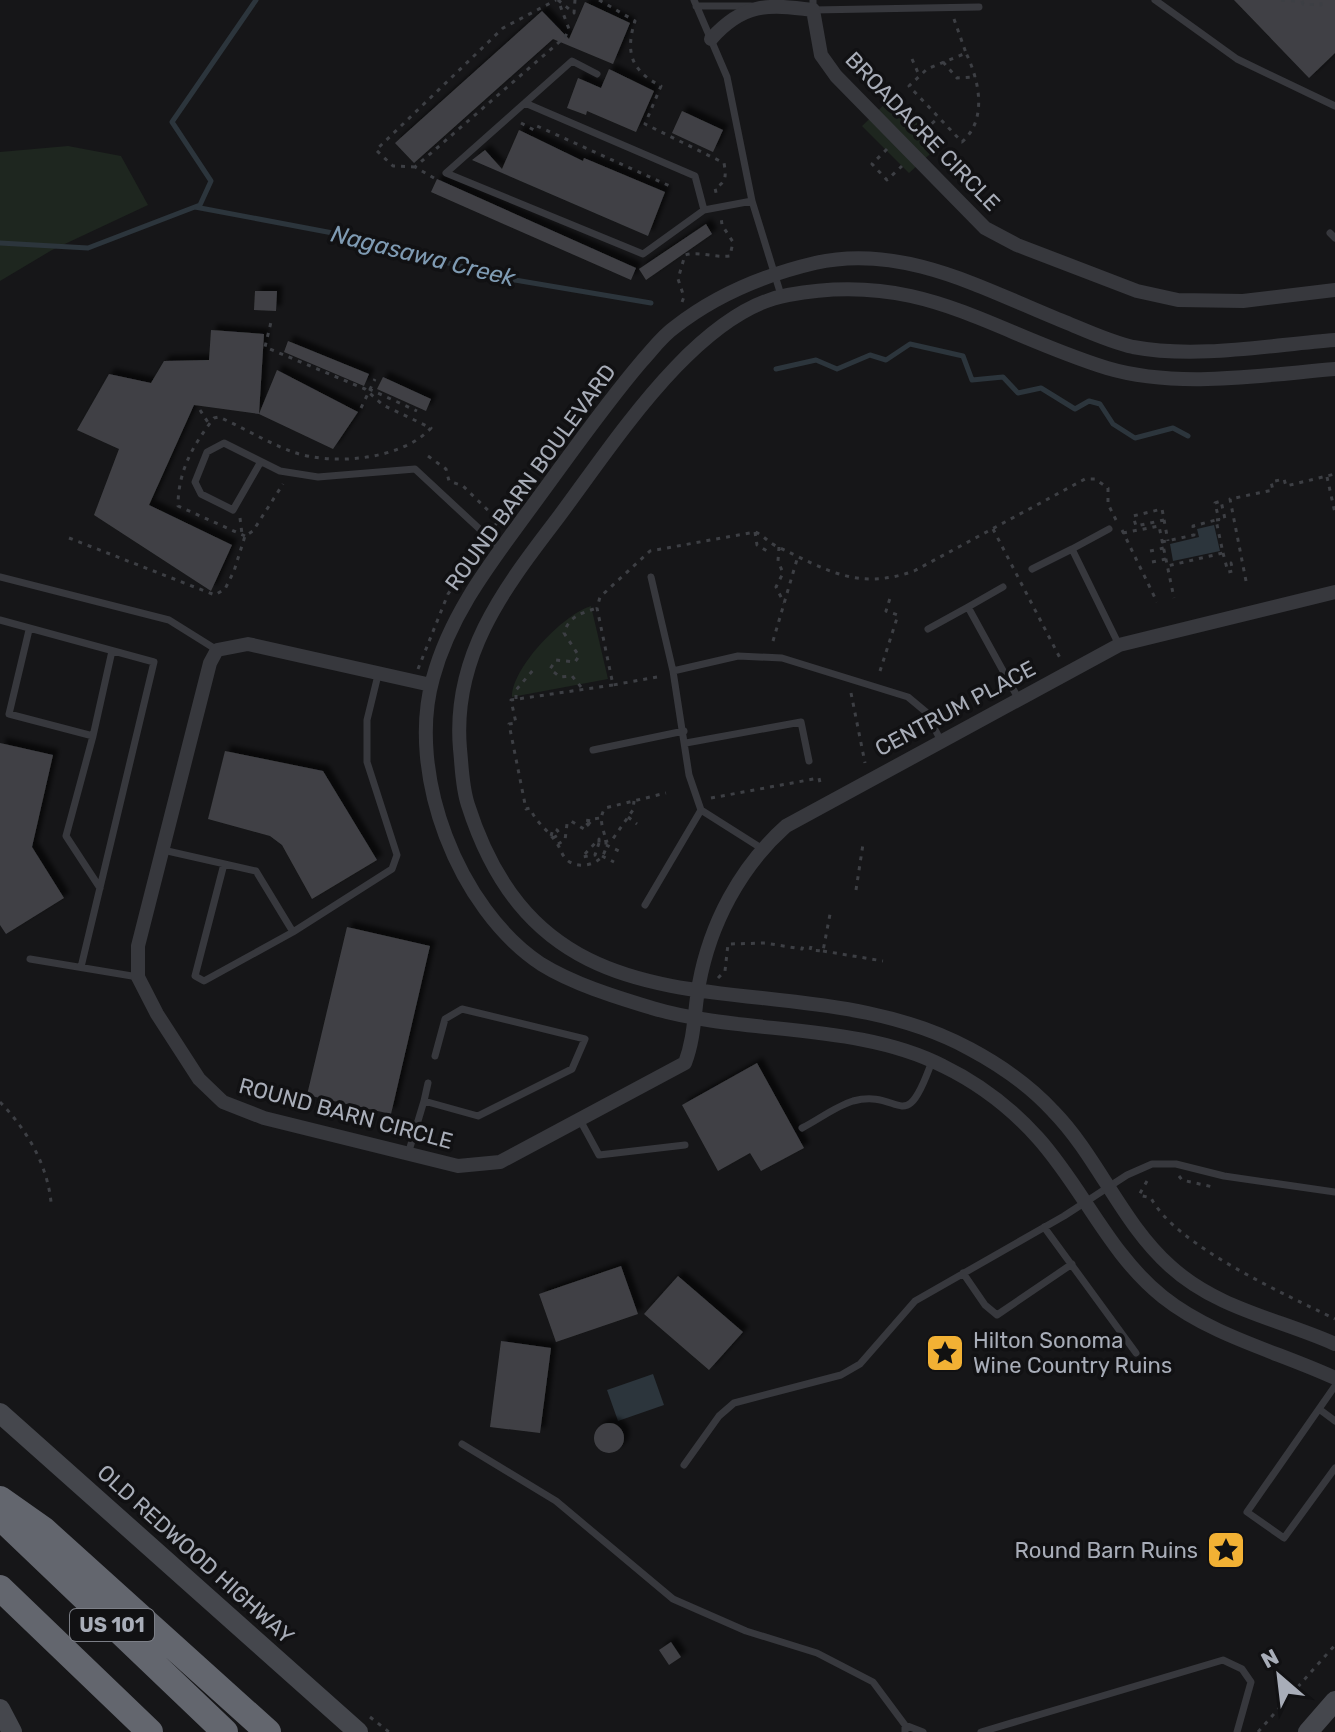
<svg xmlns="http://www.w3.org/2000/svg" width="1335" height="1732" font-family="Rubik,sans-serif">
<defs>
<filter id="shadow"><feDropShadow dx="5.5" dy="-5.5" stdDeviation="2" flood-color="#0009"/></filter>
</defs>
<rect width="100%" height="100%" fill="#161618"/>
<path fill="#1e261f" d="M892 97 939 146 909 173 862 126Z
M68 146 121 156 148 205 52 250 0 281V152Z
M591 606 608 679 512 697C512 667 564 614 591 606Z"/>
<path fill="#2c353c" d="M1214 525 1220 551 1173 561 1170 544 1199 537 1197 529Z
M653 1374 664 1405 618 1421 607 1390Z"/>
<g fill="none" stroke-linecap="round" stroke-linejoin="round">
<path stroke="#2c353c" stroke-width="5" d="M195 207 338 234 509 279 651 303
M0 243 88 248 200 205 211 181 172 122 256 0
M776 369 816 360 837 369 870 355 886 360 910 344 963 356 972 380 1003 377 1018 393 1041 388 1075 409 1089 401 1100 404 1113 424 1135 438 1173 428 1188 436"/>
</g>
<path fill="#404145" filter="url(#shadow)" d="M1234 0H1335V53L1309 78Z
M585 2 630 23 613 64 553 39 414 163 395 143 542 11 569 39Z
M609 69 654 91 636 132 587 111 586 115 567 108 578 78 601 88Z
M682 111 723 130 713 152 672 133Z
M519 130 583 161 584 158 665 192 648 236 472 160 485 150 502 169Z
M437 179 636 268 631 280 431 192Z
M706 224 712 234 646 280 639 269Z
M255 291H277L276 311 254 310Z
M211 330 264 334 259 414 194 405 149 505 232 545 211 591 94 515 119 449 77 430 109 374 151 383 164 361 209 360Z
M288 341 369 374 364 386 284 352Z
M277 370 358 412 333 449 259 414Z
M383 377 431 399 426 411 377 389Z
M0 743 53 755 32 847 64 898 6 934 0 925Z
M225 751 323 771 377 860 312 899 282 845 270 836 208 819Z
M347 927 430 946 391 1114 307 1095Z
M757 1063 804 1148 761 1171 750 1153 718 1171 682 1105Z
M621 1266 638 1314 556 1342 539 1294Z
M678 1276 743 1332 709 1370 644 1314Z
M501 1341 551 1348 540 1433 490 1427Z
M594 1438a15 15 0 1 1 30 0a15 15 0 1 1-30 0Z
M671 1642 681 1657 669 1665 659 1650Z"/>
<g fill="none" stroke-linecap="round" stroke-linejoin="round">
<path stroke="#3d3f44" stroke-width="3" stroke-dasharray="4 6" stroke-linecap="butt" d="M558 0 574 13 575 0
M599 0 635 21C625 52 631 71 661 86L645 124 724 163C726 175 727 182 715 188L717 197
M1281 0 1301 1
M1302 1 1303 4 1321 5V0
M954 19 966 53 927 69 909 86 962 142C988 119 979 80 966 53
M912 59 919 75
M943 62 957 78 976 77
M521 123 534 130 537 126 672 187
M917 137 938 118
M887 149 872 164 887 180 902 166
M415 167 393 166 376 150 503 28 556 0
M434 178 415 167 565 37 569 29 558 0
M682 302 684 297 678 279 685 255C700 251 714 258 730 256L733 242 722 225 721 217
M369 389 417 411
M361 408 375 379
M200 410 209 424
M428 456 446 469 449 481 463 486 498 520
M1327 477 1335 513
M240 518 242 534
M1164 520 1136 526 1133 516 1162 509 1168 541
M1216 520 1225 519 1221 501 1215 503 1219 520
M495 525 507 514
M993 529 1060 658
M1122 530 1157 602
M755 532 757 545 767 551
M1123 533 1159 526 1174 598
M245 536 178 506C178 471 193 445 214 418L219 417C244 428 268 443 293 452 332 466 402 460 431 428L383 405 365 389 265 347 272 318
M69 538 215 595 225 589 234 571 245 536 253 531 283 484
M1162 542 1194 535 1193 526 1216 520 1223 553 1167 566
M779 547 778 561 783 573 776 587 784 603
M1150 551 1164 548
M1223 553 1228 572 1233 571 1231 563 1226 564
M1152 562 1166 559
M1246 581 1230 499 1273 490 1271 482 1284 479 1286 486 1335 474
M773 641 798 556
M418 669 448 594 481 545
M880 671 898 615 886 611 891 595
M657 677 613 685 597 608 600 597 650 551 755 532C763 535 768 542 776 546 827 570 857 591 914 571L1085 479H1095L1108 488V504L1116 520
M613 685 511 700 516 723 509 724 526 809 530 808C536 823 547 829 556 842 560 847 561 853 565 858 574 869 595 867 603 855 613 838 594 825 605 808L666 793
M581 687 572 676 560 677 550 669 556 660 575 662 579 656 564 633C569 616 582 613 597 608
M851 693 865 763
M516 699V690L534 669
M711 798 819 778 821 787
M628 817 637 824
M589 826 584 820 592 821
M551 836 553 829 557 830 560 834 553 838
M599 843 595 855 582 857 599 839V843L612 840 633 810 634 801
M558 844 565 840 567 824 571 821 584 829 593 819 600 818
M606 845 621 852
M602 856 614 862
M856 890 863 844
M811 946 810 950 823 951 831 909
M823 951 883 961
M718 978 725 971 728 944 765 943 802 949 804 942
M0 1102C26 1129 47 1163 51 1202
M1179 1176 1182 1180 1213 1187
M1147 1181 1139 1195 1151 1198C1176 1246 1285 1294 1335 1319
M370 1717 389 1732
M1258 1732 1335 1645"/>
<path stroke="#37383d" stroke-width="7" d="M694 0 727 77 752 201 781 295
M813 0V10L979 7
M1155 0 1237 59 1335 106
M696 6H751
M597 74 572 61 446 173 643 254 704 210 752 201
M525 103 695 176 704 210
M1330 233 1335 238
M260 463 233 510 201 494 195 482 207 452 224 443 280 471 318 477 415 469 501 549
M1109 529 1072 549 1119 645
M1032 569 1072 549
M0 577 169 620 217 650
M651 577 673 671
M1003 587 968 607 1018 698
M0 620 154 662 81 967
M928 629 968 607
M29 630 9 714 93 736 66 836 100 888
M93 736 112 651
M686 743 801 722 809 761
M593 750 684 731
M761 848 701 810 689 775 673 671 738 656 782 658 908 697 926 712 941 741
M163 850 256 871 293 932 204 981 195 976 224 864
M645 905 701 810
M293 932 392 869 397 855 367 762V720L378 675
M30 959 138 977
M424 1101 428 1083
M580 1120 599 1155 685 1145
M802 1128C818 1120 836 1106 853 1101 902 1088 904 1140 932 1061
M408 1154 424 1101 478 1116 572 1069 585 1039 462 1009 445 1019 435 1056
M1044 1227 1136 1353
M963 1273 985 1305 997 1315 1072 1264
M1335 1386 1247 1512 1284 1538 1335 1468
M1319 1409 1335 1421
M462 1444 556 1501 673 1599 746 1631 817 1653 873 1682 905 1725V1732
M684 1465 719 1416 734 1403 841 1375 860 1364 915 1301 1064 1216 1127 1175 1152 1164H1176L1224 1176 1335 1192
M905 1725 923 1732
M981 1732 1223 1660 1242 1669 1251 1682 1237 1732"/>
<path stroke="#37383d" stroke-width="14" d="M711 39C743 3 767 4 813 10L821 55 836 76 985 228 1017 245 1137 291 1178 300 1243 301 1335 290
M1335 340C1270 345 1197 359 1133 347 1110 342 1087 331 1065 322 985 290 904 243 815 263 764 275 716 295 675 327 662 336 653 349 642 361 601 409 565 462 527 513 489 565 450 615 433 678 406 773 458 909 541 964 573 984 616 997 652 1008 742 1035 858 1022 943 1066 978 1083 1012 1109 1038 1138 1083 1188 1109 1254 1163 1297 1212 1336 1279 1352 1335 1378
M1335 369C1263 375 1177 389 1107 368 988 331 922 270 788 295 695 311 609 451 554 523 502 591 452 658 460 749 462 768 462 787 468 805 551 1066 788 950 970 1049 1000 1065 1030 1086 1053 1111 1098 1157 1121 1222 1170 1266 1217 1309 1279 1319 1335 1344
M431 685 248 644 217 650 210 663 138 946V977L157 1014 199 1079 223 1102 264 1118 458 1166 500 1162 685 1063C695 1037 694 1011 699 984 710 924 740 867 786 826L1119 645 1335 592"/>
<path stroke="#45474d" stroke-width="20" d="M0 1413 358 1732
M0 1709 12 1732
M1308 1732 1335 1701"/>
<path stroke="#63666e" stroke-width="26" d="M0 1499 44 1530 268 1732
M0 1517 225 1732
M0 1588 150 1732"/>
</g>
<defs>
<symbol id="sight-square" viewBox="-11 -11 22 22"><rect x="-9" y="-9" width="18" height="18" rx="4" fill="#f2b134" stroke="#111113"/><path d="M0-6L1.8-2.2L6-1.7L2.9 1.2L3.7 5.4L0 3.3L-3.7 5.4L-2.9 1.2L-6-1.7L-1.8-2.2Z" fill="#111"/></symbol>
</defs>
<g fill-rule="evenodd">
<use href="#sight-square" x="923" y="1331" width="44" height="44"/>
<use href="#sight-square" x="1204" y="1528" width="44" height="44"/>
</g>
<g text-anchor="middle" stroke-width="7" stroke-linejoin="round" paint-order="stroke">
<rect fill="#111113" stroke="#7b7e86" stroke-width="2" x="70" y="1609" width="84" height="32" rx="6"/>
<g font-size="20" font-weight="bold" fill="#a8adb8">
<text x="112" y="1632">US 101</text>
</g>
<g font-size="22" fill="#a8adb8" stroke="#111113">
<text transform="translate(923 131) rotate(46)" y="8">BROADACRE CIRCLE</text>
<text transform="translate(530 477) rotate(-54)" y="8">ROUND BARN BOULEVARD</text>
<text transform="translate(955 708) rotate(-28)" y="8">CENTRUM PLACE</text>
<text transform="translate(346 1113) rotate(15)" y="8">ROUND BARN CIRCLE</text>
<text transform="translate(196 1554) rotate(42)" y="8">OLD REDWOOD HIGHWAY</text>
</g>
<g font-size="22" fill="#a8adb8" stroke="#111113" text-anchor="start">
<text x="973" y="1348">Hilton Sonoma<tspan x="973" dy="25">Wine Country Ruins</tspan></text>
<text x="1198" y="1558" text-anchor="end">Round Barn Ruins</text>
</g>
<g font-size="24" font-style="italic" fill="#7f9bb3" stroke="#111113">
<text transform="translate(423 256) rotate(14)" y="8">Nagasawa Creek</text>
</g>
</g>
<g transform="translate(1279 1676) rotate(332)" stroke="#111113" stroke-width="6" paint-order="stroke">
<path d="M0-6L14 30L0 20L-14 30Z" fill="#a8adb8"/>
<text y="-12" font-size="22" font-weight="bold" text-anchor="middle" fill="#a8adb8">N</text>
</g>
</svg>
